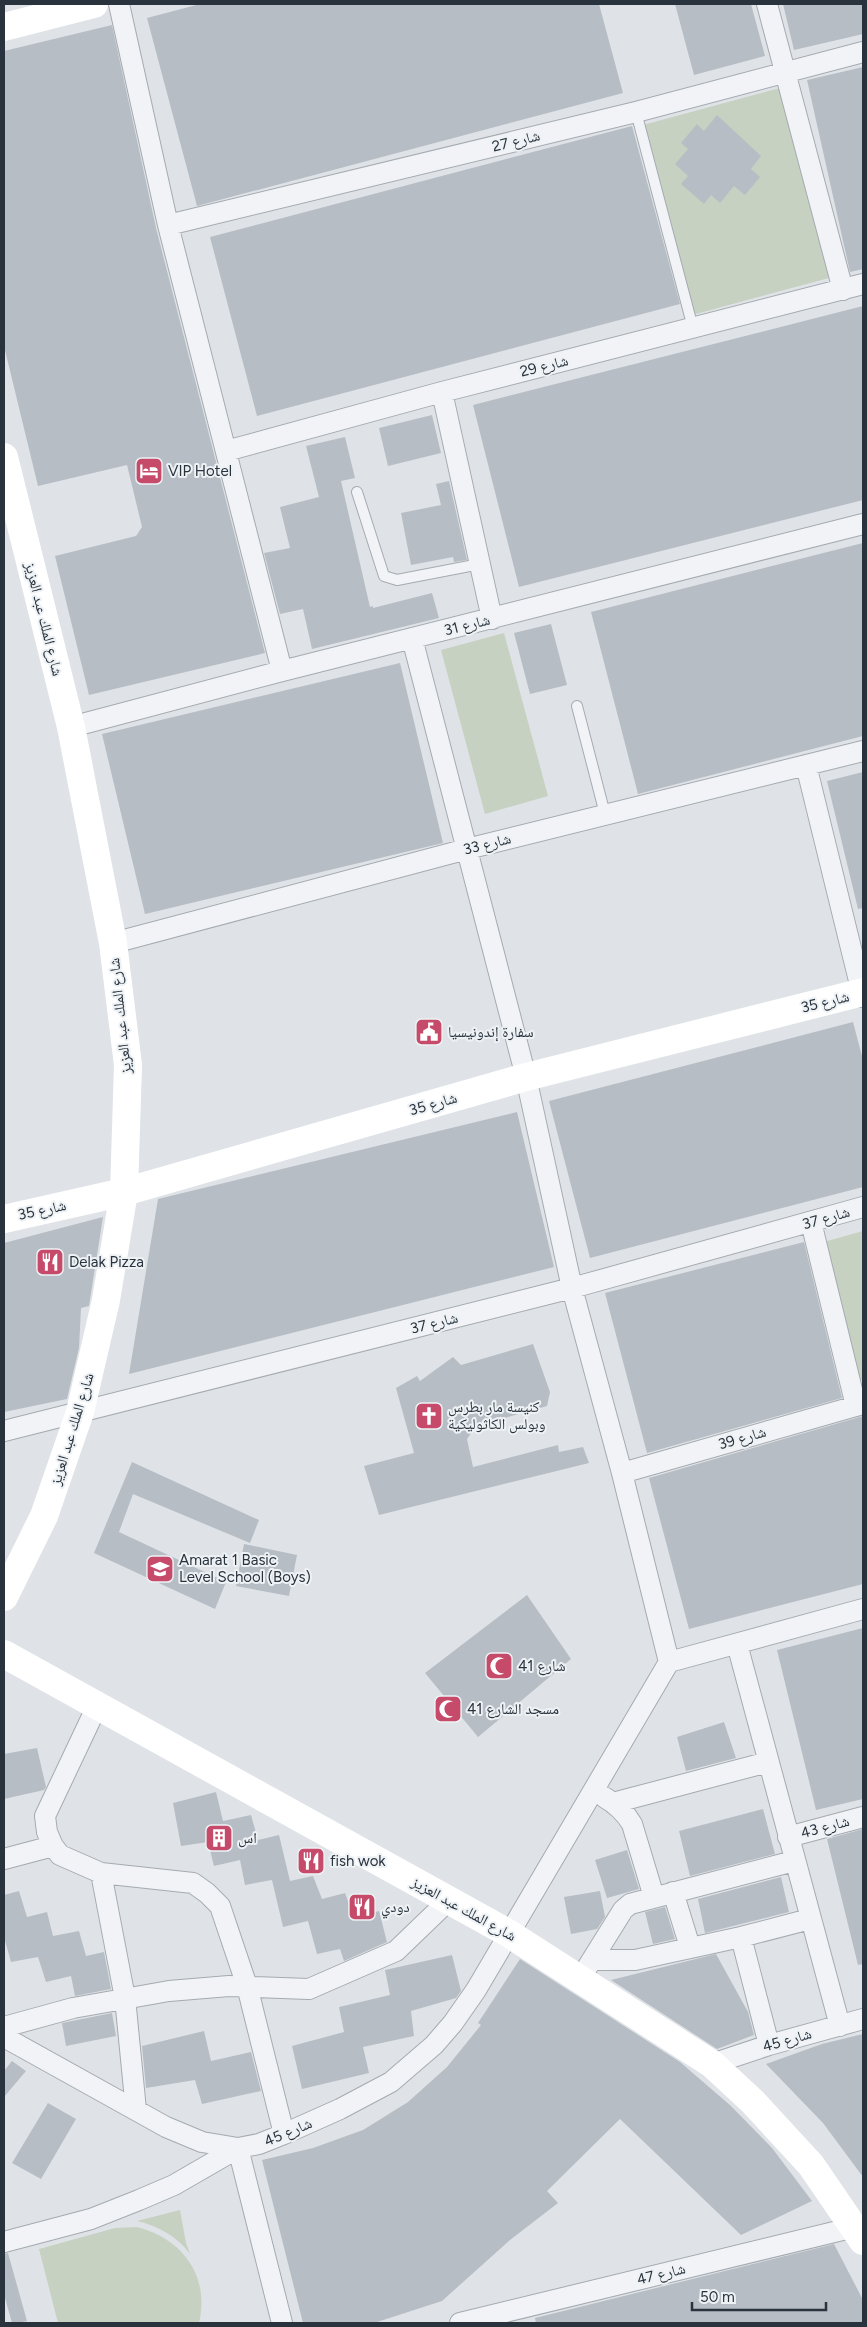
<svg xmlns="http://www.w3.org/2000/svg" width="867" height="2327" font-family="Figtree,'Noto Naskh Arabic',sans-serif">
<rect width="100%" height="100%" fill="#dfe3e7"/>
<path fill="#c6d1c1" d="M780 88 829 278 692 315 643 125Z
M504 633 548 796 485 814 441 650Z
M863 1231V1379L853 1382 820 1243Z
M180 2210 186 2243 190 2254C177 2236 158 2226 137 2221Z
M137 2227C183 2239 210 2276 199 2323H58L39 2249 115 2228Z"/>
<path fill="#b6bdc4" d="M200 4H599L623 93 197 206 147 18Z
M675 4H751L765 56 694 75Z
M783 4H863V34L794 50Z
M112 25 156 228 265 653 89 695 55 556 136 536 142 527 127 465 38 486 4 346V51Z
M863 67V269L850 272 807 80Z
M717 115 761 156 751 169 760 177 745 195 734 186 720 203 711 195 704 204 681 184 688 176 675 164 688 149 681 143 697 124 704 131Z
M632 126 680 304 257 416 210 237Z
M863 306V500L519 587 473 405Z
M432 415 441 453 388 466 379 428Z
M345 437 355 478 341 481 370 607 373 606V608L432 593 439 618 312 649 303 609 280 614 264 553 290 548 280 507 319 497 306 446Z
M449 481 467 560 454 562 453 557 411 565 401 513 441 505 436 484Z
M863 543V736L638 794 591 612Z
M551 624 567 685 530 694 514 633Z
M400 663 443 843 145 914 102 734Z
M863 772V908L858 909 827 781Z
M853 1022 863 1060V1187L590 1258 549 1101Z
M517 1112 554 1267 129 1374 158 1199Z
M103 1217 89 1306 81 1308 79 1348 67 1399 4 1412V1243Z
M804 1242 842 1398 647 1453 605 1293Z
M533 1344 550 1392 547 1406 476 1426 467 1439 473 1467 558 1445 559 1452 583 1447 589 1463 379 1515 364 1466 414 1453 396 1388 417 1376 420 1381 453 1357 461 1365Z
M863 1416V1584L689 1629 649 1478Z
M132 1462 259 1520 250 1543 133 1494 119 1532 226 1582 215 1609 94 1553Z
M244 1544 297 1555 289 1596 236 1586Z
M527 1595 571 1659 478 1737 425 1673Z
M863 1628V1799L816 1810 777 1650Z
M724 1722 736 1758 686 1771 677 1737Z
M37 1748 46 1787 44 1790 4 1799V1754Z
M216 1792 223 1821 251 1815 258 1840 279 1835 290 1881 313 1876 322 1899 345 1893 354 1918 379 1911 387 1942 344 1961 340 1949 317 1954 308 1921 283 1927 272 1880 245 1885 240 1860 214 1866 208 1842 181 1846 173 1803Z
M763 1809 775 1854 690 1876 679 1831Z
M863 1829V1964L858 1965 827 1839Z
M627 1850 639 1889 607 1898 595 1860Z
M781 1877 789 1912 705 1933 698 1899Z
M19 1891 27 1917 47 1912 53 1936 79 1931 86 1956 104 1952 111 1989 75 1996 71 1976 46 1982 38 1957 11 1962 4 1937V1895Z
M600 1891 605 1917 597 1929 571 1934 564 1897Z
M665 1907 675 1939 653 1944 645 1912Z
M716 1954 748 2012 754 2035 717 2049 611 1980Z
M452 1955 461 1991 456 1998 411 2011 414 2036 363 2047 369 2073 302 2089 292 2046 344 2032 339 2007 390 1995 385 1970Z
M520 1959 680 2062 731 2106 772 2148 812 2201 741 2235 620 2119 547 2191 558 2203 510 2240 442 2301 374 2323H303L262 2160 313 2148 363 2130 408 2102 447 2067 481 2025 478 2023Z
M112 2013 116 2036 66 2046 62 2023Z
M204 2031 211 2061 251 2052 261 2091 202 2104 195 2080 146 2088 142 2046Z
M863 2034V2177L823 2123 766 2064 822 2044Z
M12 2061 26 2071 4 2097V2071Z
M48 2103 76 2119 41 2179 12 2163Z
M834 2244 863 2300V2323H536L535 2318Z
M8 2253 27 2321 17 2323H12L4 2294V2254Z"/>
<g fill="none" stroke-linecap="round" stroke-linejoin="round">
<defs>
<path id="lane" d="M636 112 693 328
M357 492 384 576 397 580 480 564
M577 706 605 814"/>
<path id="street" d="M119 4 168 225 282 671
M767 4 843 290
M168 225 636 112 863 52
M442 392 492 619
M226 451 442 392 863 284
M71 727 282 671 863 524
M806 765 863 997
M113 943 467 849 863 751
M811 1222 856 1406
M4 1431 572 1288 863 1207
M622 1473 863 1404
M737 1644 840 2026
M669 1662 863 1609
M97 1706 45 1816 47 1832 53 1846 60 1855 101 1873 193 1883 207 1893 220 1906 247 1986 284 2134
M604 1797C616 1804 625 1812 632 1824L654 1897
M613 1803 768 1762
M788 1837 863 1817
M4 1859 53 1846
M101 1873 125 1998 136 2110
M673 1892 690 1947
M741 1937 769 2045
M592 1960H635L741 1937 810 1919
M580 1979 623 1910 630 1904 794 1861
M4 2027 73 2008 169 1991 229 1986 309 1989 396 1951 449 1900
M4 2037 166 2127 202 2142 238 2148 282 2323
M712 2064 769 2045 863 2019
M4 2242 91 2219 139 2200 174 2185 238 2148 259 2144 284 2134 340 2109 391 2082 434 2045 453 2023 476 1990 669 1662 622 1473 572 1288 526 1077 412 638
M460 2323 863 2225"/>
</defs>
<use href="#lane" stroke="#a5abb1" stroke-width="12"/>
<use href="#street" stroke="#a5abb1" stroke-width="22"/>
<use href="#lane" stroke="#f1f3f6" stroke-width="10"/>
<use href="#street" stroke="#f1f3f6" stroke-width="20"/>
<path stroke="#fff" stroke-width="28" d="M4 27 94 4
M4 457 71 727 113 943 128 1065 124 1192 106 1300 80 1412 44 1516 4 1597
M4 1219 124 1192 526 1077 863 992
M4 1654 508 1933 712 2064 753 2102 811 2165 863 2241"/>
</g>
<defs>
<symbol id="hotel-square" viewBox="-11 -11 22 22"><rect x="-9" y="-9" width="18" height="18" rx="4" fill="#c64a6a" stroke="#eef2f5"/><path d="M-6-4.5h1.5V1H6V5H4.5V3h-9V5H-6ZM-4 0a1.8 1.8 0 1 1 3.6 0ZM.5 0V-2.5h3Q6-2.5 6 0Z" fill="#fff"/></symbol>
<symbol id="civic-square" viewBox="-11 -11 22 22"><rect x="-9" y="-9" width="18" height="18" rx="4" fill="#c64a6a" stroke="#eef2f5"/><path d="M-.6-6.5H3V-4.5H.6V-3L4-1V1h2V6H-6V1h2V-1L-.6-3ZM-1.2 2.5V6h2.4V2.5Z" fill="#fff"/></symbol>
<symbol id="restaurant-square" viewBox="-11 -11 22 22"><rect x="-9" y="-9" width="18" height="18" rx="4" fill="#c64a6a" stroke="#eef2f5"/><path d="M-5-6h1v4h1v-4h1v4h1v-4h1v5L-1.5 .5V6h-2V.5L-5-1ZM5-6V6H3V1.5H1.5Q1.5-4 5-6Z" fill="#fff"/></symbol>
<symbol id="church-square" viewBox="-11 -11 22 22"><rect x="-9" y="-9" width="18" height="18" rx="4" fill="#c64a6a" stroke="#eef2f5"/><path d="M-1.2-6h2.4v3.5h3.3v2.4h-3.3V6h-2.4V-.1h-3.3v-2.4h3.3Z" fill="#fff"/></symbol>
<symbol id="school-square" viewBox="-11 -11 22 22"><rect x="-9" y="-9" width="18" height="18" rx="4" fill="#c64a6a" stroke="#eef2f5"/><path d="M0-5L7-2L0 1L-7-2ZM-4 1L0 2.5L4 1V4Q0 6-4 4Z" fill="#fff"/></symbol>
<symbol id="mosque-square" viewBox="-11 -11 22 22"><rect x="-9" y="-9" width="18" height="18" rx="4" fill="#c64a6a" stroke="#eef2f5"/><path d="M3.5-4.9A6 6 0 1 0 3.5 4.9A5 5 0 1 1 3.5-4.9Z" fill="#fff"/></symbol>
<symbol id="building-square" viewBox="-11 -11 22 22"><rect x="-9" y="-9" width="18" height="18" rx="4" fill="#c64a6a" stroke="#eef2f5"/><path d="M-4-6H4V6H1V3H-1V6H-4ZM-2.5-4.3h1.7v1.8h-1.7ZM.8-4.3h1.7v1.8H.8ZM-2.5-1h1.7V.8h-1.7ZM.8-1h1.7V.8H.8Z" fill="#fff"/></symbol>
</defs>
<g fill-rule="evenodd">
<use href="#hotel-square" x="133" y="455" width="32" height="32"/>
<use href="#civic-square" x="413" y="1016" width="32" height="32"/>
<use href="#restaurant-square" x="34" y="1246" width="32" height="32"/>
<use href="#church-square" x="413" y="1400" width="32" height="32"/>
<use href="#school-square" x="144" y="1553" width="32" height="32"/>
<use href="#mosque-square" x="483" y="1650" width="32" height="32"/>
<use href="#mosque-square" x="432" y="1693" width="32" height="32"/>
<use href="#building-square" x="203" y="1822" width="32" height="32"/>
<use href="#restaurant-square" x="295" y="1845" width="32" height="32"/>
<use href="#restaurant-square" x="346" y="1891" width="32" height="32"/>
</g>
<g text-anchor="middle" stroke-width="4" stroke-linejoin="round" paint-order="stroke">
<g font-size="15" fill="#29333e" stroke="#eef2f5">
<text transform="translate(516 141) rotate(-14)" y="5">شارع 27</text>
<text transform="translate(544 366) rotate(-14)" y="5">شارع 29</text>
<text transform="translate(44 619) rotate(76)" y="5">شارع الملك عبد العزيز</text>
<text transform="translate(467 625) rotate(-14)" y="5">شارع 31</text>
<text transform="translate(487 844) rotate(-14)" y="5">شارع 33</text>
<text transform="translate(825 1002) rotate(-14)" y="5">شارع 35</text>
<text transform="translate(120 1016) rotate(-96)" y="5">شارع الملك عبد العزيز</text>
<text transform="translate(433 1104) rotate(-16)" y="5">شارع 35</text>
<text transform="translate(42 1210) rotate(-12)" y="5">شارع 35</text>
<text transform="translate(826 1218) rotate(-16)" y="5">شارع 37</text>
<text transform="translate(434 1323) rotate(-14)" y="5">شارع 37</text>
<text transform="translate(72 1429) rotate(-73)" y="5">شارع الملك عبد العزيز</text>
<text transform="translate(742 1438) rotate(-16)" y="5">شارع 39</text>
<text transform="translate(825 1827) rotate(-15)" y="5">شارع 43</text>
<text transform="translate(464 1909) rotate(29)" y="5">شارع الملك عبد العزيز</text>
<text transform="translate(787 2040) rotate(-16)" y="5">شارع 45</text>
<text transform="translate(288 2132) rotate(-23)" y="5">شارع 45</text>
<text transform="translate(661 2274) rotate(-14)" y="5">شارع 47</text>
</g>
<g font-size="15" fill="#29333e" stroke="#eef2f5" text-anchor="start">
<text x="168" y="476">VIP Hotel</text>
<text x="448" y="1037">سفارة إندونيسيا</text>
<text x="69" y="1267">Delak Pizza</text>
<text x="448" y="1412">كنيسة مار بطرس<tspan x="448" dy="17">وبولس الكاثوليكية</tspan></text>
<text x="179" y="1565">Amarat 1 Basic<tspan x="179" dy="17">Level School (Boys)</tspan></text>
<text x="518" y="1671">شارع 41</text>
<text x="467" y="1714">مسجد الشارع 41</text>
<text x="238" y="1843">اس</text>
<text x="330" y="1866">fish wok</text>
<text x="381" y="1912">دودي</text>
</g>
</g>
<rect width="867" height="2327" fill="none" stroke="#29333e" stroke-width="10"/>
<path d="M692 2302v8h134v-8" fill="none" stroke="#29333e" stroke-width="2.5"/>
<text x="700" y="2302" font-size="15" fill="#29333e" stroke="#eef2f5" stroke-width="4" paint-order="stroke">50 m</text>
</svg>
